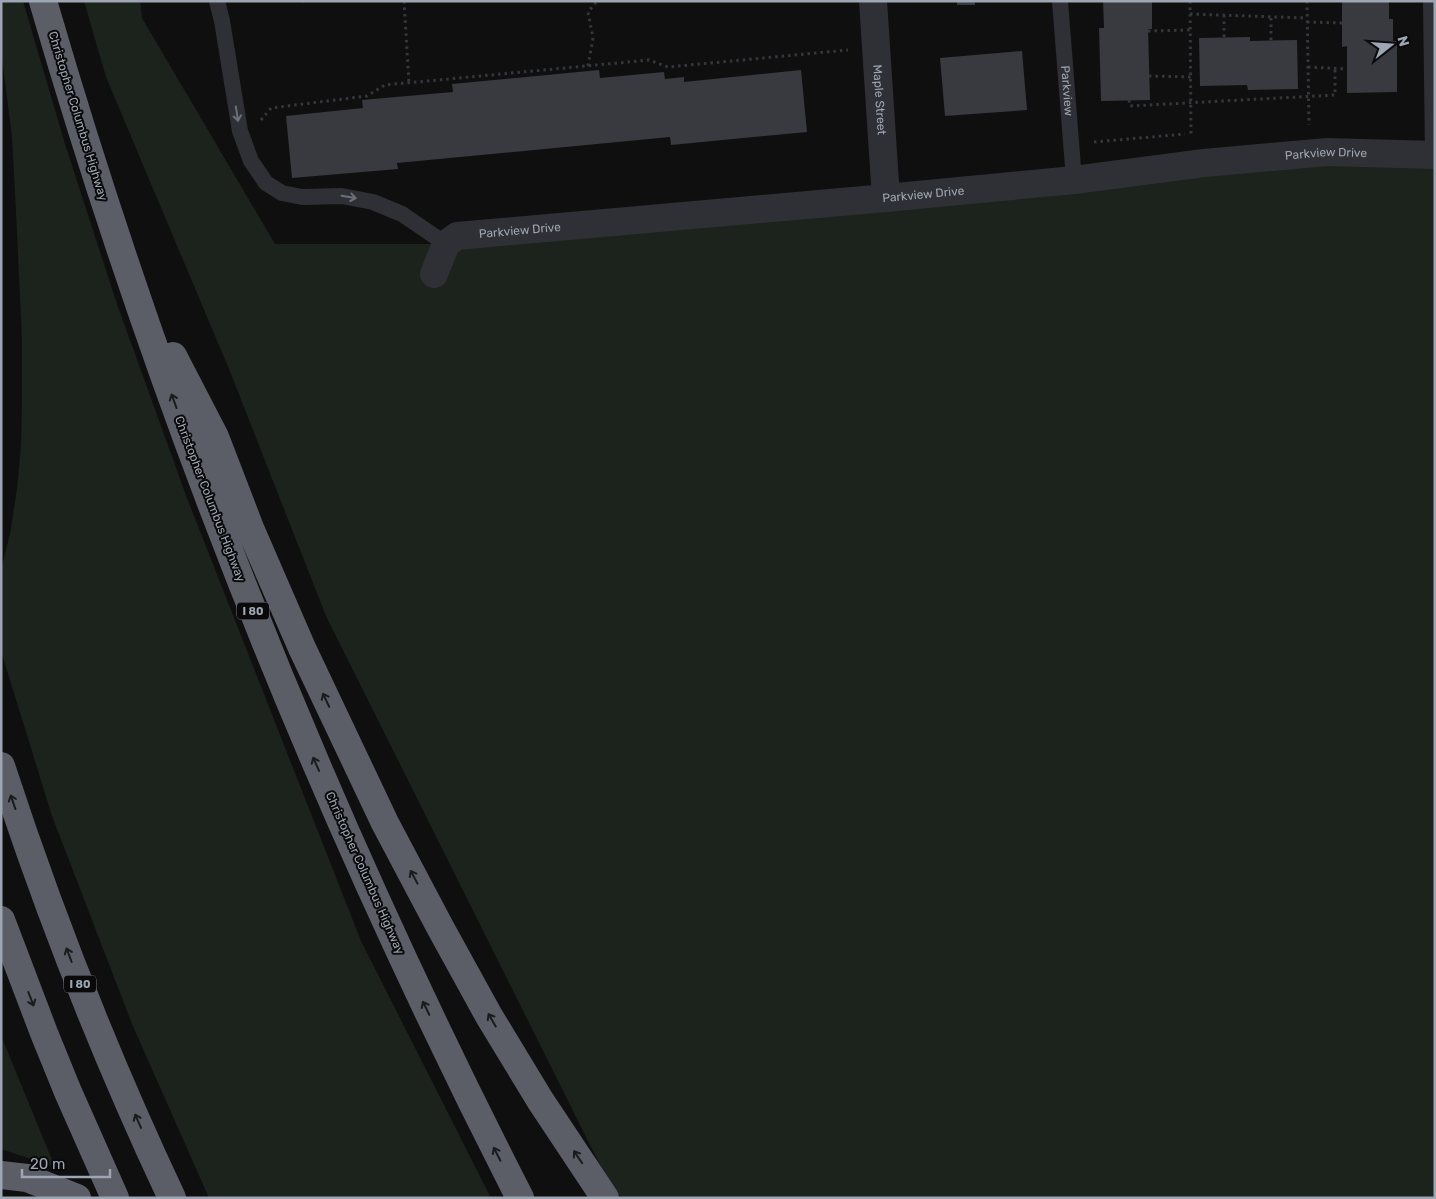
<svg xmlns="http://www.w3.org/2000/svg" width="1436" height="1199" font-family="Rubik,sans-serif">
<rect width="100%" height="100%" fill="#0f0f10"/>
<path fill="#1b231c" d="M1 1H23L65 144 117 304 187 498 361 941 491 1198H209L132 1024 52 816 1 651V570L10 534 17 489 21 445 22 403V338L16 213 12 137 1 50Z
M84 1H140L142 18 275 244H446L1435 155V1198H622L610 1185 326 616 229 369 106 77Z
M1 1037 2 1038 55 1167 1 1149Z"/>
<path fill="#393a40" d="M957 1H975V5H957Z
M1103 1H1152V29H1148L1150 100 1101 101 1099 28H1104Z
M1342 1H1389V19H1393V41H1397V92L1347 93V46L1342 47Z
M1250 37V41L1297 40 1298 89 1248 90 1247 85 1200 86 1199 38Z
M1022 51 1027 110 945 116 940 58Z
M599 70 600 78 664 72 665 79 684 77V82L801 70 807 132 671 145 670 137 397 163 398 169 292 178 286 116 363 108 362 100 453 92 452 84Z"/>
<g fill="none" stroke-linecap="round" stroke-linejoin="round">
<path stroke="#35373d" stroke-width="3" stroke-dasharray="2.5 4" stroke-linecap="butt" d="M302 1H305
M404 1 409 83
M1190 1 1191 134
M1307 1 1309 125
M1190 14 1307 18
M1224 15V38
M1307 22 1342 23
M1148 31 1190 30
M1271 40V17
M588 66 593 38 588 12 597 1
M1308 67 1347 69
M1149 76 1191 77
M1129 100 1130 106 1335 95V69
M261 120 271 108 367 96 385 85 649 60 668 67 848 50
M1094 142 1185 134"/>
<g stroke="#2f3035" stroke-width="16">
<path d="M217 1 222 21 240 131 251 161 266 183 282 193 302 197 342 196 373 202 402 214 446 244"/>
<path id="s1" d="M1060 1 1074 180"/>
<path d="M1431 1 1433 155"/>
</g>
<g stroke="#2f3035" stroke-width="28">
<path id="s2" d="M873 1 886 198"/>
<path id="s3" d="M434 274 446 244 457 236 886 198 1074 180 1204 163 1327 152 1435 155"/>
</g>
<path stroke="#5b5e67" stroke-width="28" d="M43 1C163 414 324 815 520 1198
M173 356 215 437 250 528 302 648 385 823 440 927 489 1016 540 1100 605 1198
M1 766C49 913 106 1058 172 1198
M1 920 44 1033 68 1092 115 1198
M1 1175 27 1178 77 1198"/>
</g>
<defs><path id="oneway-shaft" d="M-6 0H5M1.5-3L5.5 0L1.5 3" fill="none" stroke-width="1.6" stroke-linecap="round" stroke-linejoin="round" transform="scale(1.25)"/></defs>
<g stroke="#6c707a">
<use href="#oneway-shaft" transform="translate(237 114) rotate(81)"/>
<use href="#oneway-shaft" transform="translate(349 197) rotate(9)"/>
</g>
<g stroke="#1a1b1d">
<use href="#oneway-shaft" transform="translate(174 401) rotate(-110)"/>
<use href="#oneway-shaft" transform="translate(326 700) rotate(-115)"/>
<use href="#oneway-shaft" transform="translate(316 764) rotate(-114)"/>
<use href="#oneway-shaft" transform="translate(13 802) rotate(-109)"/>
<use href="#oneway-shaft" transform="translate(414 877) rotate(-118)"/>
<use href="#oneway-shaft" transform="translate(69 955) rotate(-111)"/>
<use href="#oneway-shaft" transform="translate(31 999) rotate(69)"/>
<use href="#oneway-shaft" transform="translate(426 1008) rotate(-116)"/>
<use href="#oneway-shaft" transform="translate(492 1020) rotate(-120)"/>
<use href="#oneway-shaft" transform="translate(138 1121) rotate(-114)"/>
<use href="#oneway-shaft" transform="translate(497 1154) rotate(-117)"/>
<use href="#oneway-shaft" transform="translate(578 1157) rotate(-124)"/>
</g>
<g text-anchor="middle" stroke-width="4" stroke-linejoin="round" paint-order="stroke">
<g fill="#0a0a0b" stroke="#727681" stroke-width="1">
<rect x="237" y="602.5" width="32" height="17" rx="4"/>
<rect x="64" y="975.5" width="32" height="17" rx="4"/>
</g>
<g font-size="11" font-weight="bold" fill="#9ea5b3">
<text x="253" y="615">I 80</text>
<text x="80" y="988">I 80</text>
</g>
<g font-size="12" fill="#9ea5b3" stroke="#0a0a0b">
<text dy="4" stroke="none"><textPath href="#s1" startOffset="90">Parkview</textPath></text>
<text dy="4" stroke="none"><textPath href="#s2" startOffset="99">Maple Street</textPath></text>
<text transform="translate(78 116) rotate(73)" y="4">Christopher Columbus Highway</text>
<text dy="4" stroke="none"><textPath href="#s3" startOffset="919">Parkview Drive</textPath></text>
<text dy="4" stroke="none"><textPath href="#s3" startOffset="514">Parkview Drive</textPath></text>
<text dy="4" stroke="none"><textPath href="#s3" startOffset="109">Parkview Drive</textPath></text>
<text transform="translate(210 499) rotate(69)" y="4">Christopher Columbus Highway</text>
<text transform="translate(365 873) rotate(66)" y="4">Christopher Columbus Highway</text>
</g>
</g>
<rect width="1436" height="1199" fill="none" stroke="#9ea5b3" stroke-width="5"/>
<g transform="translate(1391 45) rotate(73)" stroke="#0a0a0b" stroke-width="4" paint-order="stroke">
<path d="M0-4L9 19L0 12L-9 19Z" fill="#9ea5b3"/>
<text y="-8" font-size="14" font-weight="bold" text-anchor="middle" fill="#9ea5b3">N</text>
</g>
<path d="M22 1169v8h88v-8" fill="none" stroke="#9ea5b3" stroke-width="2.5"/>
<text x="30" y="1169" font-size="15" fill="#9ea5b3" stroke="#0a0a0b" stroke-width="4" paint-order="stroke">20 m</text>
</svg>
